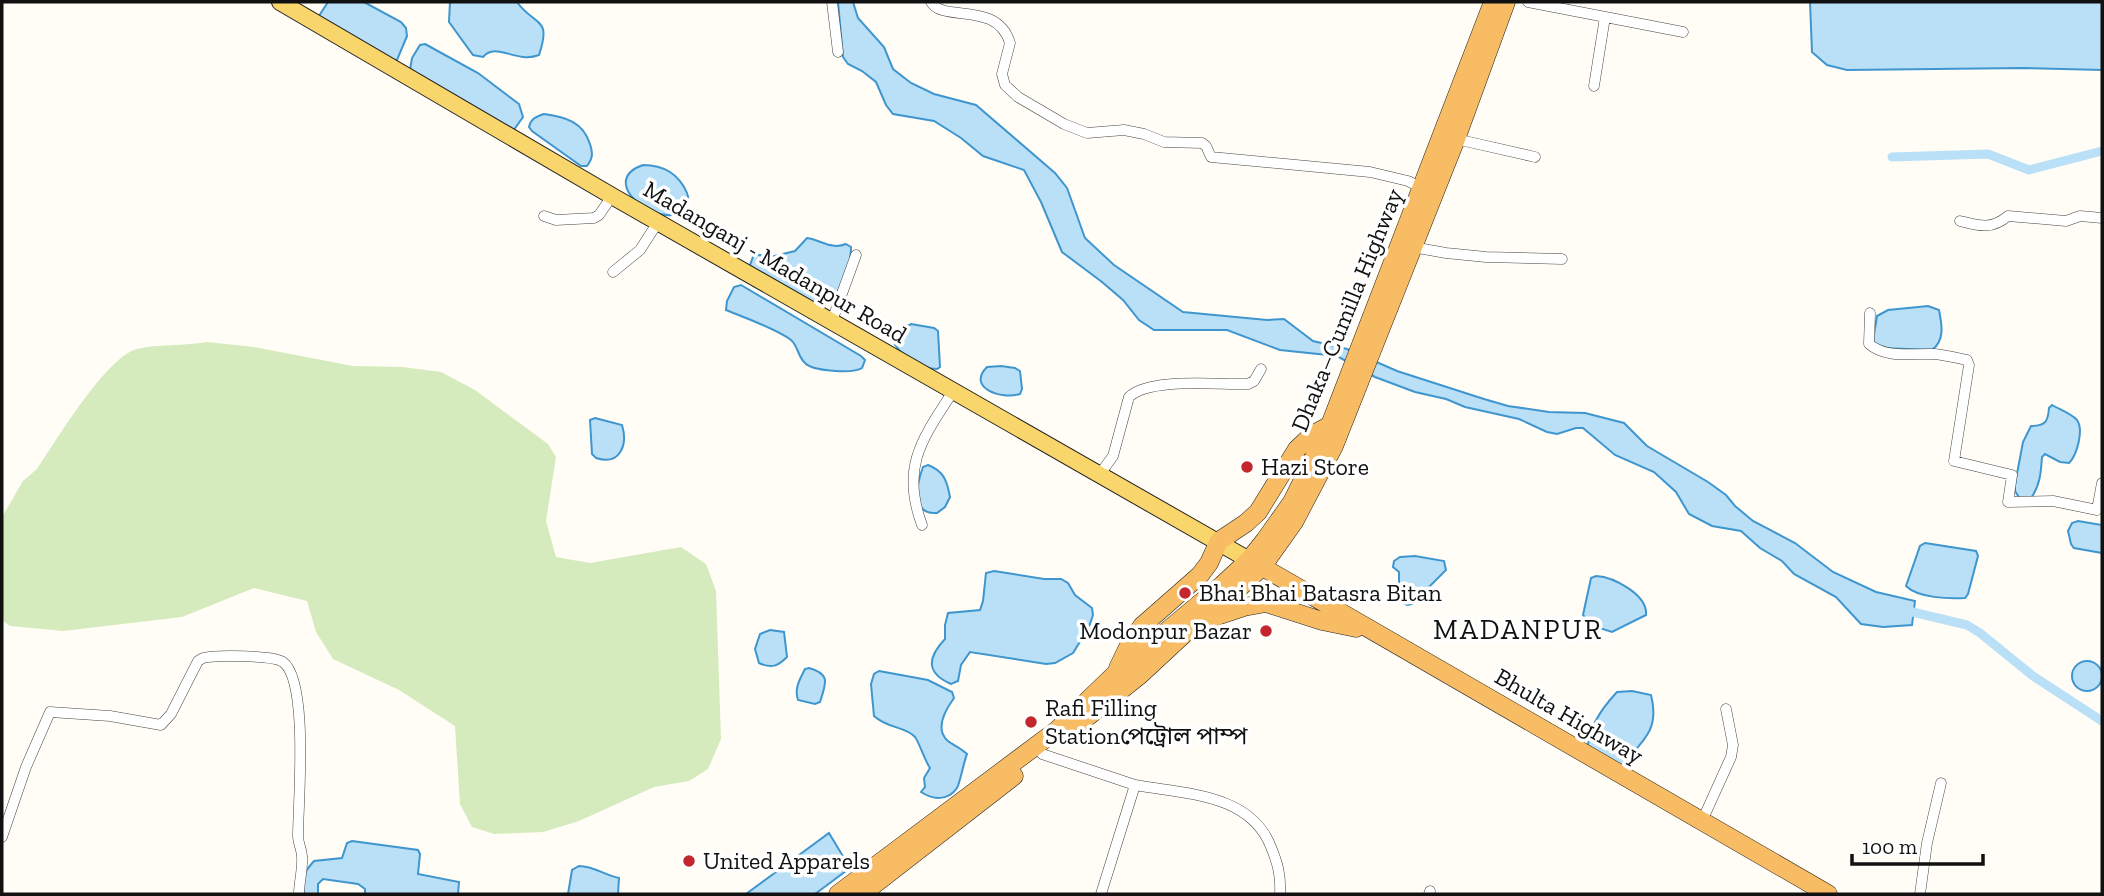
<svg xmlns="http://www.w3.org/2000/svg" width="2104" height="896" font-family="'Zilla Slab','Noto Sans Bengali',serif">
<rect width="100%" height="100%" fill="#fffdf5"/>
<path fill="#d5ebbd" d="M207 342 254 347 353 366 402 367 441 372 475 390 548 444 556 457 546 521 556 557 590 563 681 547 706 564 716 591 721 739 708 769 689 781 654 787 579 821 543 832 494 834 472 827 460 804 455 726 399 690 333 659 316 632 307 601 254 588 182 617 63 631 10 626 2 620V517L23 481 37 469C56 441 106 357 137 349 156 344 185 346 207 342Z"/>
<path fill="#b9e0f7" stroke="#3f96cf" stroke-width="2" d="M328 2H364L401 22 406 28 407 36 397 60 391 63 317 19Z
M450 2H517C535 27 552 16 539 55 516 64 496 41 483 57L473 55 449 22Z
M838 2H853L858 18 884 47 893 69 911 83 934 94 976 105 1055 173 1067 188 1085 238 1114 265 1183 312 1267 320 1284 319 1313 341 1347 349 1397 371 1484 399 1508 406 1549 412 1585 413 1624 423 1647 446 1708 482 1726 495 1735 506 1753 521 1795 543 1833 572 1876 592 1915 601 1912 625 1883 627 1861 624 1836 597 1794 574 1782 561 1760 548 1741 531 1712 526 1689 514 1676 492 1654 472 1615 455 1583 428H1576L1557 434 1547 432 1519 419 1465 407 1446 399 1415 392 1375 377 1337 356 1280 350 1227 330H1154L1139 320 1123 300 1102 282 1062 252 1041 202 1024 170 983 156 961 138 934 121 893 114 886 105 876 82 862 71 848 64 843 57Z
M1810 2H2102V70L2023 68 1847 70 1827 65 1812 52Z
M425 44 478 73 519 104 523 117 513 131 410 70 412 58 420 45Z
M544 114C566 117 583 122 590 144 593 153 593 158 587 166H581L532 131 529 127C531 118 536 117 544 114Z
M643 165C653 165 662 167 670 172 683 180 700 206 677 214 650 223 599 180 643 165Z
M807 238C821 240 831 250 846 244L851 247C851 266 839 304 818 307L749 268 754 254 770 257 795 251Z
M741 285 861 356 865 360 862 368C853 374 812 371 805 363 798 357 798 346 791 340 775 328 745 318 726 310L727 301 734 287Z
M1928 306 1939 310C1942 325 1945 340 1932 350L1881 348 1873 341 1877 316 1888 310Z
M911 324 934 328 938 331 940 367 937 369C923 369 897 354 893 340L900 330Z
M1001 366 1015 368 1020 371 1022 389 1020 394C1002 400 966 388 987 367Z
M2052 405C2059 409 2072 414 2077 420 2084 430 2077 455 2069 463L2060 462 2045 454 2042 457C2041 472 2040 486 2031 498L2020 499 2015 491V484L2023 442 2031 426C2046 426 2048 421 2049 408Z
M595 418 622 425C628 445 620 466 596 458L592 454 590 420Z
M928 465C944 471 947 481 950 497L945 507 937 513C910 515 917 483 923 467Z
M2078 521 2102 525V553L2074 548 2071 544 2068 531 2072 523Z
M1925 543 1976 551 1978 556 1968 594 1965 598C1949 599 1918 598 1906 586L1920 546Z
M1415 556 1444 561 1446 570 1412 604 1407 605 1402 602 1399 588V572L1393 567 1394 561 1400 557Z
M994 571 1044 579H1061L1068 583 1075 595 1092 608 1093 615 1089 627 1073 653 1055 663 1046 664 970 652 961 665 958 681 951 684C926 673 927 658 945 639V625L948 613 980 610 983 601 986 573Z
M1596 576C1614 577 1648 595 1646 615L1612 632 1593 626 1583 615 1591 578Z
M770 630 784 632 787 657C778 666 772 669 759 663L755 649 760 634Z
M2072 676a15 15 0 1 1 30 0a15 15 0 1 1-30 0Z
M809 668C831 674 826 683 820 702L815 704 798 700C794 688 800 679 805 669Z
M879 671 928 680 952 692 954 698C946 709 934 729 948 741 953 745 961 748 967 754 964 761 960 783 957 788 948 801 933 800 921 792L925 787 924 778 930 768C925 761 919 742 915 737 905 726 888 729 874 716L871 684 874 674Z
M1632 691 1651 695C1660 730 1643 741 1622 765L1588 753C1586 730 1602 708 1617 692Z
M829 833 850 868 815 894H746Z
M352 841 418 850 420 854 418 874 459 882 458 894H365V889L358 884 323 879 318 884V894H304C299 880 305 871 314 861L342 858 347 843Z
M579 866C594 866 604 875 619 878L618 894H568L572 870Z"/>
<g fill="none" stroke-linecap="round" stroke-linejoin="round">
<path stroke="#b9e0f7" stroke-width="9" d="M1892 157 1988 154 2029 170 2102 151
M1904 610 1967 625 1980 633 2033 676 2102 721"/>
<defs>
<path id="minor" d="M832 2 838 52
M931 2C943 23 997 0 1010 43L1002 74 1005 85 1018 97 1064 124 1087 133 1124 130 1144 134 1164 142 1202 143 1206 146 1211 157 1370 172 1408 181 1422 188
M1528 2 1683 32
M1594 86 1605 17
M1456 139 1535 157
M544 216 556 220 594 218 599 215 612 196
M1960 221C1980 226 1991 230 2008 216L2066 221 2080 216 2102 218
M1412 247 1446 253 1486 257 1562 259
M613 272 640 250 658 222
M1870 313 1869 344C1887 359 1912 353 1934 354 1945 355 1957 358 1967 360L1969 365 1954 461 2012 475 2008 502 2053 501 2097 510 2102 483
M832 321 856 255
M1100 474 1113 456 1129 397C1150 377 1219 385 1248 384L1254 381 1261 369
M922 525C900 466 923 438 954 390
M1042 754 1135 785 1101 894
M1135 785C1184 794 1250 793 1271 847 1278 864 1281 876 1280 894
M1702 821 1731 757 1733 745 1726 709
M2 837 26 767 50 712 110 716 161 725 171 714 198 661 203 658C216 655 274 655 283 662 309 681 298 804 298 836 298 843 302 850 302 857 303 869 299 882 299 894
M1429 894 1430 891
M1920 894 1927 843 1941 783"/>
<path id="primary" d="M280 2 612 196 1249 560"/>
<path id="trunk" d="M1252 561 1828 894
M1208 619 1244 607 1266 603 1322 621 1356 628
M1118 668 1131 641 1142 626 1200 575 1209 563 1219 541 1246 523 1258 512 1297 449 1312 435 1330 425
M1071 730 1140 675 1195 624 1237 590 1262 567 1294 522 1334 446 1456 139 1506 2
M838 894 1057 730 1115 674 1222 585 1249 560 1265 540 1292 502 1330 425 1493 2
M862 894 1014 776"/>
</defs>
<use href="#minor" stroke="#444" stroke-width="11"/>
<use href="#primary" stroke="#222" stroke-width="18"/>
<use href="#trunk" stroke="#222" stroke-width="19"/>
<use href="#minor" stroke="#fff" stroke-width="10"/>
<use href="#primary" stroke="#f9d66b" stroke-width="16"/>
<use href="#trunk" stroke="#f7bc64" stroke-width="18"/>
</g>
<g fill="#c4262e" stroke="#fff" stroke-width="2.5">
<circle cx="1247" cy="467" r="7"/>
<circle cx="1185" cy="593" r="7"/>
<circle cx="1266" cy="631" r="7"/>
<circle cx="1031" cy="722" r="7"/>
<circle cx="689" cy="861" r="7"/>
</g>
<g text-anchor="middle" stroke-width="7" stroke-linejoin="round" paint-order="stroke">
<g font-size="24" fill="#111" stroke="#fff">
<text transform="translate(775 262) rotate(30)" y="8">Madanganj - Madanpur Road</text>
<text transform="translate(1347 310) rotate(-68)" y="8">Dhaka–Cumilla Highway</text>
<text transform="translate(1569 716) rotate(30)" y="8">Bhulta Highway</text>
</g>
<g font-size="24" fill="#111" stroke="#fff" text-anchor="start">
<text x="1261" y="475">Hazi Store</text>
<text x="1199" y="601">Bhai Bhai Batasra Bitan</text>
<text x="1252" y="639" text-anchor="end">Modonpur Bazar</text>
<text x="1045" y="716">Rafi Filling<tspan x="1045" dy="28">Stationপেট্রোল পাম্প</tspan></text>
<text x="703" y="869">United Apparels</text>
</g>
<g font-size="28" letter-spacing="2" fill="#111" stroke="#fff">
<text x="1518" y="639">MADANPUR</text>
</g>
</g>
<rect width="2104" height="896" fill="none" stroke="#111111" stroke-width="7"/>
<path d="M1852 854v10h131v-10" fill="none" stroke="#111111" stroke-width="3.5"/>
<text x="1862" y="854" font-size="21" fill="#111111" stroke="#ffffff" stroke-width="5" paint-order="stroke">100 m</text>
</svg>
